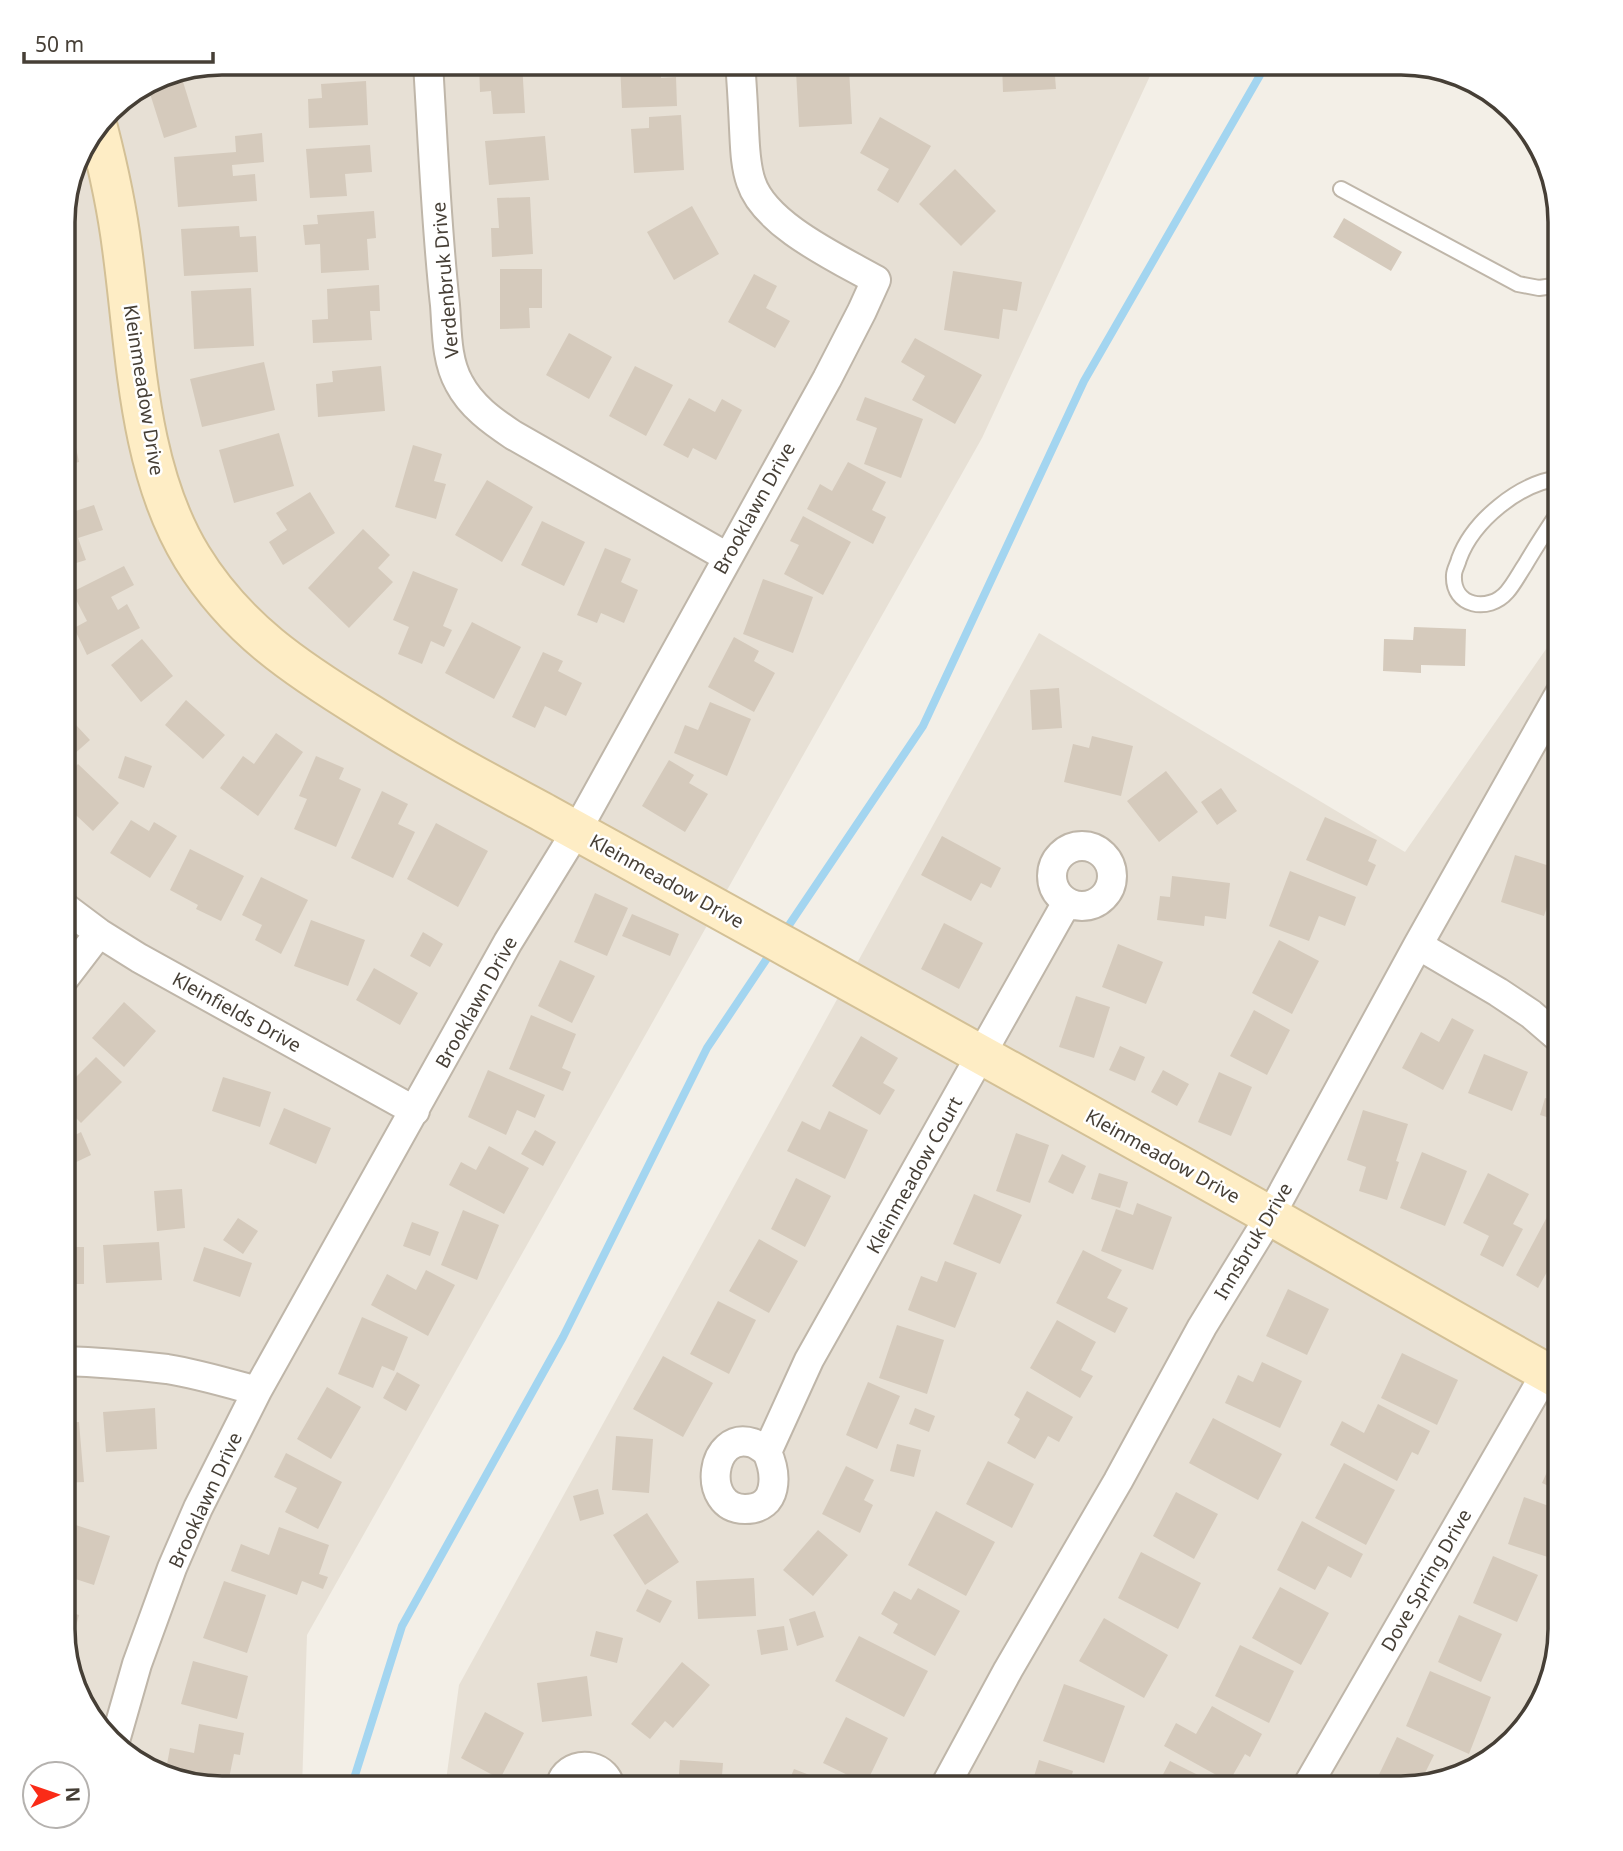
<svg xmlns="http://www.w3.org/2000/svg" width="1623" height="1851" font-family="'Noto Sans',sans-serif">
<rect width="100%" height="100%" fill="#f3efe7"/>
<path fill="#e7e0d5" d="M223 63H1156L982 438 307 1635 302 1788H222L152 1771 96 1725 63 1629V212L79 152 117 103 162 75Z
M1560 629V1629L1543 1699 1497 1755 1401 1788H445L459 1685 1039 633 1405 852Z"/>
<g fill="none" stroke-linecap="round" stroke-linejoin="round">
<path stroke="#a3d5f0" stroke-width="8" d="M783 934 923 726 1084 381 1267 63
M351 1788 402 1626 563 1337 707 1048 772 951"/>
</g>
<path fill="#d5cabc" d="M479 63H522L525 113 493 114 491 91 480 92Z
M620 63H661V78L676 77 677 106 622 108Z
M901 63H930V65L901 67Z
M1002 63H1054L1056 89 1003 92Z
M849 68 852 124 799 127 796 71Z
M180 72 197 127 164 138 147 84Z
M366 81 368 125 309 128 308 99 322 98 321 84Z
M681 115 684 170 634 173 631 129 649 128V117Z
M880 117 931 146 898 203 877 190 889 169 860 153Z
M262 133 264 162 232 165 233 176 255 174 257 201 178 207 174 157 236 152 235 136Z
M545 136 549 180 489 185 485 141Z
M370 145 372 172 345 174 347 196 310 198 306 149Z
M955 169 996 211 961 246 919 204Z
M530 197 533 254 492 257 491 228H499L497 198Z
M692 206 719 254 674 280 647 232Z
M374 211 376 238 367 239 369 270 321 273 320 244 305 245 303 225 318 224 317 215Z
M1344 218 1402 252 1391 271 1333 237Z
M239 226 240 237 256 236 258 272 184 276 181 229Z
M500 269H542V308H529L530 328 500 329Z
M953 271 1022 282 1017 311 1003 309 999 339 944 330Z
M754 274 777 286 766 308 790 321 775 348 728 322Z
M379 285 380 311H370L372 340 313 343 312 320 328 319 327 289Z
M251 288 254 346 194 349 191 291Z
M569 333 612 357 589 399 546 375Z
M915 338 982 375 955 424 912 400 925 376 901 362Z
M264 362 275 410 202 427 190 379Z
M381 366 385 411 318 417 316 384 333 382 332 371Z
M635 366 673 385 646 436 609 416Z
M865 397 923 419 901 478 864 464 877 428 856 420Z
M689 398 715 412 722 399 742 410 716 460 693 448 688 458 663 445Z
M279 433 294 486 234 503 219 450Z
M74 438 79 462 63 466V440Z
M413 445 442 454 434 481 446 484 436 519 395 507Z
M848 462 886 482 872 510 886 517 873 544 807 509 820 484 832 491Z
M487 480 533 507 502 562 455 535Z
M310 492 335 533 283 565 269 542 287 530 276 513Z
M94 505 103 530 78 538 86 560 63 567V515Z
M803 516 851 542 823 595 784 574 799 545 790 541Z
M542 521 585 542 564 586 521 565Z
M363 529 390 555 378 568 393 582 349 628 308 588Z
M605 548 631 559 621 582 638 590 624 623 601 613 597 623 577 615Z
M124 566 134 585 111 597 118 610 127 604 140 628 87 655 74 628 87 621 72 592Z
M413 571 458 589 443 626 452 630 444 647 431 641 422 664 398 654 409 627 393 620Z
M763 579 813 597 793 653 743 634Z
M472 622 521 647 494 699 445 673Z
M1414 627 1466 629 1465 666 1421 665V673L1383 671 1384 639 1413 640Z
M734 637 759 651 754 661 775 673 754 712 708 687Z
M142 639 173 676 141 702 111 665Z
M543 652 563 661 558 671 582 683 566 716 545 706 535 728 512 717Z
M1059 688 1062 728 1032 730 1030 690Z
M186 700 225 735 203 759 165 725Z
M710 702 751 719 727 776 674 753 685 725 698 730Z
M63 711 90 740 63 764Z
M276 733 303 752 258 816 220 788 243 756 254 764Z
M1092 736 1133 746 1121 796 1064 782 1073 744 1089 748Z
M125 756 152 766 144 788 118 778Z
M316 756 344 768 339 779 361 789 336 847 294 829 307 799 299 796Z
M669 760 694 775 689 783 708 794 685 832 642 806Z
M78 764 119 803 93 831 63 803V780Z
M1166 771 1198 812 1159 842 1127 801Z
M1221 788 1237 811 1217 825 1201 802Z
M382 791 408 804 398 824 415 832 393 878 351 858Z
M1560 797V822L1551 817Z
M1325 817 1377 840 1368 861 1376 865 1367 886 1306 860Z
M131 820 149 831 154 822 177 836 150 878 110 853Z
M436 823 488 851 458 907 407 879Z
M942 836 1001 868 991 888 981 883 971 901 921 875Z
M190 849 244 876 221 921 196 909 198 905 170 890Z
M1515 855 1559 869 1544 916 1501 902Z
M1290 871 1356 897 1345 926 1319 916 1309 941 1269 926Z
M1172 876 1230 883 1226 919 1205 916 1204 926 1157 920 1160 896 1170 897Z
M261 877 308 900 281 954 255 940 262 925 242 915Z
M595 893 628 908 607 956 574 942Z
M1560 913V943L1548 937Z
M632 914 679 934 670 956 622 936Z
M311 920 365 940 348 986 294 966Z
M944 923 983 943 959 989 921 969Z
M423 932 443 944 430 967 410 956Z
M1279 940 1319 961 1292 1014 1252 993Z
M1118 944 1163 962 1146 1004 1102 987Z
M560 960 595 976 572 1023 538 1006Z
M374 968 418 993 400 1025 356 1000Z
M1076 996 1110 1007 1094 1058 1059 1047Z
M124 1002 156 1031 124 1067 92 1038Z
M1254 1010 1290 1030 1267 1075 1230 1056Z
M531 1015 576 1034 562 1068 571 1072 563 1091 509 1069Z
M1452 1018 1474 1030 1443 1090 1402 1068 1421 1032 1439 1042Z
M861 1036 898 1058 883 1083 895 1090 880 1115 832 1086Z
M1120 1046 1145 1057 1135 1081 1109 1070Z
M1484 1054 1528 1072 1512 1111 1468 1093Z
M96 1057 122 1082 81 1123 63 1105V1090Z
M488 1070 545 1095 535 1118 517 1110 506 1135 468 1117Z
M1163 1070 1189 1084 1177 1106 1151 1092Z
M1219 1072 1252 1087 1231 1136 1198 1122Z
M223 1077 271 1092 260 1127 212 1111Z
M1545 1098 1560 1102V1121L1540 1115Z
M284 1108 331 1128 316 1164 269 1144Z
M1363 1110 1408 1124 1396 1161 1399 1162 1387 1200 1359 1191 1366 1167 1347 1160Z
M829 1111 868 1130 845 1179 787 1151 802 1121 820 1130Z
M535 1130 556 1142 543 1166 521 1154Z
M81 1132 91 1155 66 1167 63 1162V1141Z
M1016 1133 1049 1145 1030 1203 996 1191Z
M489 1146 529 1168 504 1214 449 1185 461 1162 476 1170Z
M1422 1152 1467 1171 1445 1226 1400 1208Z
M1062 1154 1086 1166 1073 1194 1048 1182Z
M1099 1173 1128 1182 1120 1208 1091 1199Z
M1488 1173 1529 1194 1513 1224 1523 1229 1503 1267 1480 1255 1489 1236 1463 1223Z
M796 1178 831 1196 805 1247 771 1229Z
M182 1189 185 1228 157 1231 154 1191Z
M974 1194 1022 1215 1000 1264 953 1244Z
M1137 1203 1172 1217 1153 1270 1101 1251 1116 1209 1133 1215Z
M463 1210 499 1225 477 1280 441 1265Z
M1547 1217 1560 1224V1268L1552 1263 1538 1288 1516 1275Z
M238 1218 258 1231 243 1254 223 1240Z
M412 1222 439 1232 430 1256 403 1246Z
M759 1239 798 1261 769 1313 729 1291Z
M159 1242 162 1280 106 1283 103 1245Z
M63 1247H84V1284H63Z
M204 1247 252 1263 240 1297 193 1281Z
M1083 1250 1122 1270 1107 1298 1128 1308 1115 1333 1056 1303Z
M945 1261 977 1273 955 1328 908 1310 921 1276 937 1282Z
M426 1270 455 1285 428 1336 371 1305 387 1274 416 1290Z
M1288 1289 1329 1309 1307 1355 1266 1336Z
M718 1301 756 1320 729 1374 690 1354Z
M362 1317 408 1337 394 1371 382 1366 373 1388 338 1374Z
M1057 1320 1096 1342 1081 1370 1093 1376 1080 1398 1030 1368Z
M897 1325 944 1340 927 1394 879 1378Z
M1402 1353 1458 1380 1437 1425 1381 1398Z
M663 1356 713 1383 683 1437 633 1409Z
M1262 1362 1302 1381 1280 1428 1225 1403 1238 1375 1253 1382Z
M397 1372 420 1385 406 1411 383 1398Z
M868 1382 900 1396 877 1449 846 1435Z
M327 1387 361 1407 331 1459 297 1439Z
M1027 1391 1073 1417 1059 1442 1048 1436 1035 1459 1007 1443 1020 1419 1014 1415Z
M1378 1404 1430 1431 1418 1455 1412 1452 1397 1481 1330 1445 1342 1421 1364 1433Z
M155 1408 157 1449 106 1452 103 1412Z
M915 1408 935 1416 929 1432 909 1424Z
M1213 1418 1282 1454 1258 1500 1189 1463Z
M79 1422 84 1482 63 1483V1423Z
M616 1436 653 1439 649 1493 612 1490Z
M1560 1443V1491L1542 1483Z
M897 1444 921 1450 914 1477 890 1471Z
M286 1453 342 1482 318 1529 285 1512 297 1488 274 1477Z
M988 1461 1034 1484 1012 1528 966 1504Z
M1344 1463 1395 1490 1366 1545 1315 1518Z
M846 1466 874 1480 864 1500 873 1505 860 1533 822 1514Z
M598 1489 604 1514 580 1521 573 1496Z
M1176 1492 1218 1514 1194 1559 1153 1536Z
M1524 1497 1560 1510V1561L1508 1544Z
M936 1511 995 1542 966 1596 908 1565Z
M647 1513 679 1562 645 1585 613 1535Z
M63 1521 110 1536 94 1585 63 1575Z
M1302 1521 1363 1554 1351 1578 1328 1566 1315 1590 1277 1570Z
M279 1527 329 1545 319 1574 328 1577 323 1589 302 1581 297 1595 231 1571 241 1544 269 1555Z
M818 1530 848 1555 813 1596 783 1570Z
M1141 1552 1201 1583 1178 1629 1118 1598Z
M1493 1556 1538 1575 1517 1622 1473 1603Z
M754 1578 756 1616 698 1619 696 1581Z
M224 1581 266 1595 247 1653 203 1638Z
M1280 1587 1329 1613 1301 1665 1252 1638Z
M918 1588 960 1611 935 1656 893 1633 898 1624 881 1614 894 1591 911 1600Z
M647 1589 672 1601 660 1623 636 1611Z
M63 1610 79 1615 70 1648 63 1629Z
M815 1611 824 1637 797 1646 789 1619Z
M1459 1615 1502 1634 1481 1682 1438 1662Z
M1104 1618 1168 1655 1144 1698 1079 1661Z
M784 1626 788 1650 761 1655 757 1630Z
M596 1631 623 1638 617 1663 590 1656Z
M859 1636 928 1671 904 1717 835 1681Z
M1240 1645 1294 1671 1269 1723 1215 1696Z
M193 1661 248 1676 237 1719 181 1704Z
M682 1662 710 1685 673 1728 665 1721 650 1739 631 1724Z
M1430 1671 1491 1697 1469 1754 1406 1726Z
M587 1676 592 1716 542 1722 537 1683Z
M1064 1684 1125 1706 1104 1763 1043 1741Z
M1212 1706 1262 1734 1250 1757 1245 1754 1229 1782 1164 1746 1176 1723 1196 1734Z
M485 1712 524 1733 500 1779 461 1758Z
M846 1717 888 1738 866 1784 823 1763Z
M199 1724 244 1733 240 1755 234 1754 227 1788 165 1775 170 1748 194 1753Z
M1397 1737 1434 1755 1421 1781 1401 1788H1386L1375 1783Z
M680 1760 723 1763 721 1788H678Z
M1039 1760 1073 1771 1068 1788H1010L1014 1776 1032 1783Z
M1170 1761 1224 1788H1156Z
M794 1769 843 1788H786Z"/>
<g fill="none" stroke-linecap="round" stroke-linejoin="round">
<defs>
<path id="lane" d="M1341 189 1518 284 1539 288 1560 285
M1560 478C1519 483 1473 521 1459 559 1458 564 1454 570 1454 575 1452 607 1489 613 1507 592 1514 584 1519 574 1525 565 1536 546 1548 528 1560 510"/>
<path id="street" d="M428 63C433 143 436 224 445 305 447 330 446 360 459 383 471 406 492 421 513 435L727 557
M1052 876a30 30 0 1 1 60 0a30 30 0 1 1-60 0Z
M63 906 99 933 139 958 415 1111
M1418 945 1498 992 1531 1014 1560 1039
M63 980 99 933
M63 1361C98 1362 133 1365 167 1369 198 1374 228 1383 257 1391
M767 1452C763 1449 758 1445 753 1443 710 1429 700 1509 745 1509 779 1509 777 1474 767 1452L809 1360 1067 902
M115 1741 137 1664 172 1568 198 1508 257 1391 508 942 577 830 827 379 862 311 876 280C837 258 765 225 751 182 745 165 745 146 744 128 743 106 742 85 740 63
M559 1788C561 1784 562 1780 564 1777 577 1759 608 1766 610 1788
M944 1788 1008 1670 1118 1481 1202 1327 1270 1216 1418 945 1560 693
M1306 1788 1546 1373"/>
<path id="secondary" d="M98 128C108 167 117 208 122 248 136 350 137 467 192 557 236 629 297 669 367 712 425 749 485 781 546 814 627 858 708 903 789 948 951 1038 1113 1127 1274 1218 1369 1272 1464 1327 1560 1380"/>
</defs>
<use href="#lane" stroke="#bfb6a9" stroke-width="18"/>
<use href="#street" stroke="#bfb6a9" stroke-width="32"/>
<use href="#secondary" stroke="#d3c096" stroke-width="42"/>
<use href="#lane" stroke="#fff" stroke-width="14"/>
<use href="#street" stroke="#fff" stroke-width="28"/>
<use href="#secondary" stroke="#feedc5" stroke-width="38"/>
</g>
<g text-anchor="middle" stroke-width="5" stroke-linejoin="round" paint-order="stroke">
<g font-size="19" fill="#463f36" stroke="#fff">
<text transform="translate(445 280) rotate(-95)" y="7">Verdenbruk Drive</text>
<text transform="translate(144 390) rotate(81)" y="7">Kleinmeadow Drive</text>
<text transform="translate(754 508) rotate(-61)" y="7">Brooklawn Drive</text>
<text transform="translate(667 881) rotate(29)" y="7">Kleinmeadow Drive</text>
<text transform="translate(476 1002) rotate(-61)" y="7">Brooklawn Drive</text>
<text transform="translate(237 1012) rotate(29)" y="7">Kleinfields Drive</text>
<text transform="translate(1163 1156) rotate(29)" y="7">Kleinmeadow Drive</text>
<text transform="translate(914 1175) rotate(-61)" y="7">Kleinmeadow Court</text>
<text transform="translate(1253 1241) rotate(-59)" y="7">Innsbruk Drive</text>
<text transform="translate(205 1500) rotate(-65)" y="7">Brooklawn Drive</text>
<text transform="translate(1426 1580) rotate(-60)" y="7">Dove Spring Drive</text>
</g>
</g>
<path d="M0 0H1623V1851H0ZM222 75H1401A147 147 0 0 1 1548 222V1629A147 147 0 0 1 1401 1776H222A147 147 0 0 1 75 1629V222A147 147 0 0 1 222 75Z" fill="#fff" fill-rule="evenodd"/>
<path fill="none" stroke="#463f36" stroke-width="3.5" d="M222 75H1401A147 147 0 0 1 1548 222V1629A147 147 0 0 1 1401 1776H222A147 147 0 0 1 75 1629V222A147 147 0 0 1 222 75Z"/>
<g transform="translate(56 1795) rotate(88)"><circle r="33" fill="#ffffff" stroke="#b5b2af" stroke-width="2"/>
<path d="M0-5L12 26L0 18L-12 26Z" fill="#fa2b17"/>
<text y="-10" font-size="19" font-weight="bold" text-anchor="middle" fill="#463f36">N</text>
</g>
<path d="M24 52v10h189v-10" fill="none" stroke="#463f36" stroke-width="3.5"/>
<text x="35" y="52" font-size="21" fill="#463f36" stroke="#ffffff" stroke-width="5" paint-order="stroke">50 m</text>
</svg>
